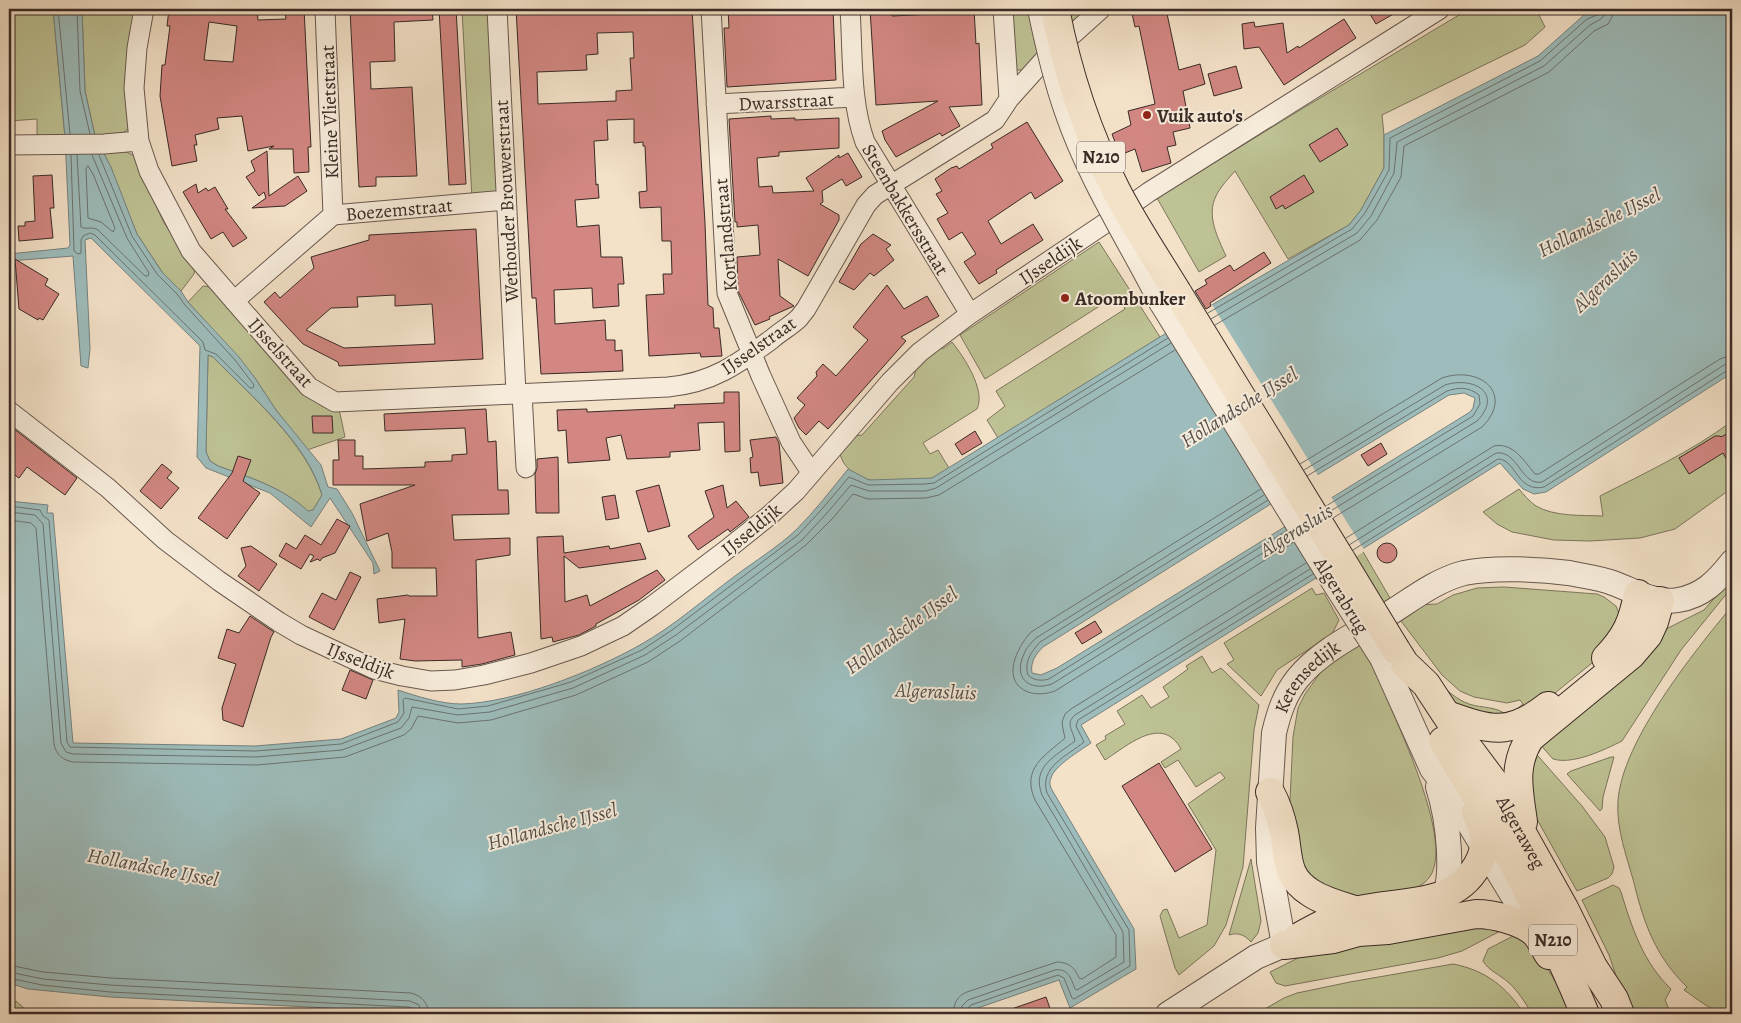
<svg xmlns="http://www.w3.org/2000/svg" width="1741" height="1023" font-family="Alegreya,serif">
<rect width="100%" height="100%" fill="#f3e1c8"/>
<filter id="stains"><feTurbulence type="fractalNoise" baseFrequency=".004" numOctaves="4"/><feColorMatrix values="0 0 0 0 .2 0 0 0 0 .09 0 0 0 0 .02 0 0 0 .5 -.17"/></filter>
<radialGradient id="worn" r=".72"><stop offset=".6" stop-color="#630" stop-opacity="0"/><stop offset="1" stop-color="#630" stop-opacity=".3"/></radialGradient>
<path fill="#bec294" stroke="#7c765c" d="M9 9H53L65 137 37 138V119L9 121Z
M82 9H137L131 127 120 135 95 136 85 91Z
M462 9H492L502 196 472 199Z
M1005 9H1090L1023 70H1012Z
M1469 9H1536L1545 27 1525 45 1382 115 1384 135V168L1361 210 1349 225 1288 259 1235 171C1229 178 1220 187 1216 196 1206 216 1218 238 1226 256L1199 272 1157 198 1300 110Z
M103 151H125L136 157 137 163 164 223 195 267 194 274 181 291 162 272 137 234Z
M1099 242 1160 337 998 438 987 420 1005 406 996 391 1125 309 1117 295 985 379 960 335Z
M203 286 211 287 338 404 345 437 307 450 276 410 255 378 188 302Z
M952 342C964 357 986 390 977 409L923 443 930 454 938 450 949 468 932 478 925 479C910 480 883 483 870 480 857 478 841 466 840 452L854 436 862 435 914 377 916 369 937 349 944 348Z
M208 355 213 357C251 396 306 442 322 495L313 510 308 512C282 487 251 478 218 466L210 461 206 452Z
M1731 422 1732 424V488L1675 529 1640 538 1590 541 1554 540 1512 532 1497 524 1483 512 1519 489C1524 495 1529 501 1536 506 1555 517 1582 515 1603 516L1600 496C1645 473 1690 452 1731 422Z
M1362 550 1390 598 1353 621 1321 575Z
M1732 578V587L1681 650 1622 741C1604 750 1573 765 1553 759L1537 741 1658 633 1704 610Z
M1504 587 1597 594 1604 597 1616 606 1621 618 1613 646 1534 710 1517 712V709L1523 704 1520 700 1507 703 1474 697 1460 691 1442 675 1398 617 1418 605 1437 604 1453 595 1467 591 1477 588Z
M1312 588 1316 595 1324 593 1339 620 1332 634 1277 670 1261 696 1227 664 1234 660 1224 643Z
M1732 606V1014C1714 1014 1699 1000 1684 990L1687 987C1656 957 1644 924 1634 883 1627 857 1616 829 1618 801 1622 741 1694 652 1732 606Z
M1366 638C1372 656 1377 674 1384 692 1400 730 1450 835 1432 873 1422 893 1397 892 1378 894 1371 895 1363 897 1356 896 1338 893 1321 886 1304 881L1289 821 1293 737 1298 708 1305 694 1323 669Z
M1412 650C1427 669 1445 695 1469 704 1484 709 1495 705 1510 717L1466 715 1424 672Z
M1202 656 1212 673 1221 668 1259 705 1254 730 1243 867 1226 925 1214 946 1179 975 1175 968 1160 916 1163 910 1167 909 1179 938 1207 925 1216 850 1188 804 1225 778 1220 772 1196 787 1178 760 1165 768 1161 762 1181 749C1162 714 1127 746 1105 760L1096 745 1106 739 1105 736 1125 724 1117 711 1142 695 1151 708 1169 697 1163 687 1188 669 1186 666Z
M1531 748 1582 806 1605 837 1614 867 1612 874 1608 878 1577 891 1533 812Z
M1611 757H1614L1603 797 1602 809 1600 811 1567 774 1571 771Z
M1251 859 1261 921 1258 933 1251 942C1245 935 1238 932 1229 935Z
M1613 885 1619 888 1621 892C1632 928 1643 962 1671 989L1665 1000 1671 1014H1629L1609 955 1582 900Z
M1469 920 1508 927 1462 951 1438 958 1285 986 1276 983 1270 972 1302 956Z
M1515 935 1539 955 1560 989 1572 1014H1532C1525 1002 1518 991 1508 982 1499 974 1489 971 1483 961L1488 949Z
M1453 964C1485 970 1507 987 1524 1014H1256L1284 998 1297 993 1350 982Z
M16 1001 26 1010 29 1011 75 1014H9V1008Z"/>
<path fill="#9dbcbb" stroke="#75827f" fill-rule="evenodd" d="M53 9H82L85 91 95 136 111 167 137 234 162 272 181 291 188 302 239 357 255 378 276 410 321 465 328 487 337 489 352 513 380 571 374 574 373 563 330 498 311 527 270 493 206 468 197 457 200 346 91 238 85 240 90 349 88 368 81 366 73 256 9 261V254L68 248 70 245 65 137ZM208 355 213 357C251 396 307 442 322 495L313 510 308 511C282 487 251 478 218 466L210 461 206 452Z
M1600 9H1732V373L1546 492 1534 494 1523 489 1500 463 1081 725 1091 743C1081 750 1054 766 1051 778 1049 782 1050 786 1052 790L1134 929 1136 969 1070 1008 1059 980 972 1010V1014H498L428 1013 110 997 28 989 9 983V501L48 505 47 513H53L73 743 255 746 341 739 396 718 399 712 398 690C416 696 441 704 461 704 514 703 594 671 640 645 674 626 704 599 735 576 755 561 778 547 796 530 815 511 831 490 848 469L869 480 932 478 1215 303 1349 225 1361 210 1384 168V135L1538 56 1584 15ZM1464 393 1475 398 1473 408 1470 412 1057 668 1041 675 1032 673C1030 662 1036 654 1043 647L1317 475 1449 395Z"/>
<path fill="#f3e1c8" d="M1211 303 1319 477 1276 504 1168 329Z
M1330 495 1365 551 1322 578 1287 522Z"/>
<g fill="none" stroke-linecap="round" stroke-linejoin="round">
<path stroke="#6b7370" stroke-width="1" d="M58 9 70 134
M77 9 80 91 90 134
M71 155 74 251 78 254 81 253V240L83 236 90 233 95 235 203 342 205 350 216 354 250 388H253L254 385 235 360 185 305 177 294 157 274 132 236 99 155
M77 155 81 227C86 230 92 226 98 230L145 276H148L149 273 127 238 92 155
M88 166 93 174 115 228 113 232 101 222 88 218 86 169Z
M1208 313 1352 229 1365 213 1389 170 1390 138 1540 61 1587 19 1597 15 1599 9
M1211 319 1357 233 1371 216 1394 173 1397 142 1544 66 1590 25 1601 19 1605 14 1606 9
M1215 325 1360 240 1377 220 1401 177 1404 146 1549 72 1594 31 1608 24 1612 17 1613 9
M1300 464 1442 378C1480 365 1515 394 1482 427L1333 518
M1304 470 1445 385C1473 376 1504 393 1477 421L1329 512
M1307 476 1447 391C1459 387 1469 387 1479 395L1480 404 1473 416 1326 506
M1261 489 1031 632C1017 647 1000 681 1028 692 1037 695 1046 694 1055 691L1294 542
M1264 495 1036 638C1031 643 1026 648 1024 654 1013 677 1028 692 1052 684L1290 536
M1268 500 1040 642C1031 652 1024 662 1028 675 1034 681 1042 681 1049 679L1286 531
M9 506 40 510 43 516 49 520 67 742 70 747 256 751 341 744 398 722 404 713 403 700 405 698 458 709 488 706 571 682 642 650 672 630 798 535 822 509 849 477 868 485 925 484 934 483 1168 338
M9 512 35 515 43 524 61 743 66 752 73 754 256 757 342 750 401 728 409 718 412 707 458 715 490 712 573 688 645 655 676 635 802 540 827 513 851 485 869 491H926L936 488 1171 343
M9 520 31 523 36 528 54 744C56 755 63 760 73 762L257 765 345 757 404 735 411 729 418 716 458 723 491 720 576 695 648 662 680 641 806 545 833 518 853 494 868 499 926 498 939 495 1175 350
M1346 538 1494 446C1513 442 1524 461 1535 474H1539L1720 359 1732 355
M1349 545 1496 453C1518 450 1521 486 1542 482L1724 365 1732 363
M1353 550 1498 459C1516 459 1517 493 1544 487L1728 370 1732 369
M9 965 43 972 111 978 411 993C422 996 428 1003 429 1014
M9 972 43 979 110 985 410 1001 419 1005 421 1014
M9 978 42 985 110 992 409 1007 414 1009 415 1014
M954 1014C953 1004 957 996 967 992L1057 962C1069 962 1075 968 1079 978L1082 979 1116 957V935L1035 800C1021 768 1045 756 1065 738L1063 729 1062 722 1065 714 1071 709 1306 563
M961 1014 962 1006 968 1000 1055 970C1068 968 1071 978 1075 989L1077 990 1124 962 1123 932 1042 795C1031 766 1056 756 1075 741 1073 730 1065 724 1075 715L1310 569
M967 1014V1009L971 1005 1058 975 1064 978 1072 998 1074 999 1130 966 1129 930 1047 793C1039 767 1067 756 1084 742L1076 726 1078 720 1313 574"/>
</g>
<path fill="#d28782" stroke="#392a25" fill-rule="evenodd" d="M169 9H257L258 20 286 19 285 9H304L311 147H308L309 172 294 173 293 149H269L274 146 248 151 242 116 217 118 219 129 195 135 197 145H194L197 161 172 166 160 96 162 65H165L170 26H167ZM209 22 237 26 233 62 204 60Z
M374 9H432L433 20 394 22 395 61 370 62 371 89 412 87 417 176 376 177V186L359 187 350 10Z
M439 9H456L466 184 449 185Z
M516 9H692L705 223 708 305 713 308 714 328H719L722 356 701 357 700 353 649 356 646 295 664 294 663 274H672L671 241H662L661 207 640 208 639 192 647 191 645 146H643V142L634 143V119L607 120 608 140 594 141 596 185 598 184 599 198 575 200 577 227 599 225 601 257H622L624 284H618L619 306 593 308 592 288 554 290 555 324 605 320 606 340H615V351L622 350 623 371 541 374 536 298H532ZM633 32 634 58H630L632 90 616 91V101L538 104 537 72 587 70 586 55 598 54 597 33Z
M728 9H833L836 80 727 87 724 28H729Z
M870 9H892V16L954 13V9H974L976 44 979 43 982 105 949 107 960 126 942 136 940 133 896 157 885 140 882 131 938 101 876 105Z
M1131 9H1166L1179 70 1200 64 1205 84 1183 91 1190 128 1173 132 1176 145 1167 147 1171 163 1142 172 1135 149 1120 155 1112 134 1131 125 1128 111 1155 104 1139 26 1135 27Z
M1367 9H1402L1376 24Z
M1344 19 1356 38 1284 85 1259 47 1244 49 1242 24 1254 22 1255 27 1283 23 1287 53 1298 46 1299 48Z
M1236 66 1242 88 1214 96 1208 74Z
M771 116V119L795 118V120L839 118V148L779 152V156L757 158 759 187 772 186 773 193 814 191 806 178 839 155V158L848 153 862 177 846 186 842 179 822 191 823 202 820 204 839 215V220L808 276 778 259 780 296 794 306 769 317 770 319 755 325 738 291 737 257 760 255 758 225 737 227V222H735L729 119Z
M1027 122 1063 181 1035 199 1031 192 988 221 1001 244 1033 224 1043 240 996 270 997 273 979 284 964 262 976 254 962 232 949 240 937 219 948 213 936 194 942 191 935 179 951 168 957 166 959 169 993 148 991 144Z
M1337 128 1348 145 1320 162 1309 145Z
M267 151 269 196 298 176 307 191 285 206 252 208 266 198 264 192 259 196 246 177 255 171 251 161Z
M52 175 54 208H50L53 238 19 241 18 226H25V222L35 221 33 176Z
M1304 175 1314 192 1285 209 1283 205 1276 209 1270 197Z
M196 184 198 193 206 188 208 191 215 187 228 209H225L247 238 233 247 223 232 211 239 183 192Z
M476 229 483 359 339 366 338 362 303 344 264 302 275 292 280 298 314 268 311 257 369 240V235ZM395 295V306L432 304 435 344 344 348 306 330 331 308 358 307 357 297Z
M873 234 891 245 886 249 894 260 874 276 870 273 854 290 839 282 861 244Z
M1264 252 1271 263 1210 303 1211 306 1206 309 1195 291 1207 284 1205 280 1230 265 1234 271Z
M15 259 48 279 45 285 59 294 43 320 39 318 38 320 19 309Z
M887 285 904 309 927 296 939 316 901 337 906 341 828 429 819 421 806 435 799 428 794 418 805 405 797 398 817 376 816 372 823 364 836 376 868 340 853 327Z
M724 392H739L740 451 725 452 724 422 698 423 700 450 670 452V457L627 459 621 435 606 438 610 460 568 463 566 430 558 431 557 410 587 409V412L675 408 674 405 724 403Z
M486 409 488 442 496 441 498 490H508L509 514 452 515 454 540 510 538V555L476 560 478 638 511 632 515 655 482 664 462 667V660L415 661 400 659 405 619 379 623 377 599 408 595 409 596H437L436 568H392V552L388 533 367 541 360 504 415 485H333V460H339L338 440H355V456H363V469L425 467V462L452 461V455L467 454 465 428 385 431 384 414Z
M312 416H332L333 433H313Z
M9 425 77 478 65 495 27 467 19 478 9 471Z
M975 431 982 443 962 455 955 444Z
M1732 431V469L1723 453 1689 474 1679 458 1715 436H1720L1721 437Z
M776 437 779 443 783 483 760 486 758 472 751 473 750 458 753 457 750 440Z
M1381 443 1387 454 1368 466 1361 455Z
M238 456 251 460 243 481 260 493 227 539 198 518 232 473Z
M558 457 559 513H536L535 474 537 468V459Z
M162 464 172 472 167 478 179 488 161 509 140 491Z
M659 485 670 526 648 532 636 491Z
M723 485 727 508 736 501 749 517 730 532 728 529 698 550 688 536 714 517 705 491Z
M615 495 619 518 606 520 602 497Z
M337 519 350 526 335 553 322 558 320 561 318 559 310 562 314 556 310 554 301 569 279 556 286 543 296 549 305 535 321 545Z
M563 536 564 553 609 546 610 549 640 543 646 559 579 568 564 556 565 602 587 595 590 606 657 570 665 580 639 600 596 624V626L579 635 553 642 552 637 541 639 537 537Z
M1377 553a10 10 0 1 1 20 0a10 10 0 1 1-20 0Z
M251 546 277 564 259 591 238 576 246 566 241 548Z
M350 572 361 577 334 630 309 617 322 593 336 600Z
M250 616 274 632 271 637 243 727 223 720 222 708 236 664 218 658 227 629 239 633Z
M1095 621 1102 632 1082 644 1075 633Z
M350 670 373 680 366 699 342 690Z
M1159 763 1212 849 1175 872 1122 786Z
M1046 997 1052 1014H1003V1012Z"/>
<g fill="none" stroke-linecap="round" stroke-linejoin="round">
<defs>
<path id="minor" d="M144 9 137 48 134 88 139 141 149 171 191 251 309 387 335 402 668 387C712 383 738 364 772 339 781 331 791 326 799 318L806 309 866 205 875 195 995 120 1009 99 1043 61 1101 9
M325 9 333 215
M497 9 516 393
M711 9 727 293 761 376 791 442 811 472
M850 9C853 53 850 101 865 142L970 314
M1003 9 1009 99
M716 104 855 97
M9 145 104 144 139 141
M234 301 333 215 506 200
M522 393 526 468
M9 411 108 488 165 540 219 581 279 622 301 635 374 669 402 676 431 681 455 680 484 675 531 663 581 646 623 626 652 606 730 547 770 515 796 491 890 382 920 352 970 314 1104 224 1149 192 1440 9"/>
<g id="tertiary">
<path d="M1161 302 1326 570"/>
<path d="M1382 658 1432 769 1451 794 1536 934"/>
<path d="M1438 908C1458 884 1447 815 1438 787"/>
<path id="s1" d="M1168 1014 1256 957 1284 945 1269 862 1268 828 1274 733C1279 712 1285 694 1298 678 1321 650 1358 633 1387 615 1411 600 1436 580 1464 573 1493 567 1539 569 1569 573 1583 576 1600 578 1613 583 1635 591 1655 604 1678 600 1703 596 1717 581 1732 562"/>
</g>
<g id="primary">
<path d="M1177 292 1342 561"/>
<path id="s2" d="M1396 650 1405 664 1426 684 1466 745 1493 781 1564 908 1593 967 1614 999 1620 1014"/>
<path d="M1606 658C1626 637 1633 622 1638 594"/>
<path d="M1447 715C1490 730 1509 737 1548 706"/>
<path d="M1443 741C1497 829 1546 919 1585 1014"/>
<path d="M1270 792C1277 805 1281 817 1284 832 1289 858 1285 877 1311 893 1325 902 1342 906 1358 911"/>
<path d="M1523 822C1519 791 1512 766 1530 738L1631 655 1648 635 1654 622 1660 601"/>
<path d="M1297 938C1317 927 1335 917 1356 911 1398 900 1453 909 1477 866 1489 845 1485 833 1476 812"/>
<path d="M1284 945 1333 939 1358 932 1388 930 1476 914C1493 914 1523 921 1536 934 1541 940 1545 949 1549 955"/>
</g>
</defs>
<use href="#minor" stroke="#68584e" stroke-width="21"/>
<use href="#tertiary" stroke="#68584e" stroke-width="26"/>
<use href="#primary" stroke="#392a25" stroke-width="30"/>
<use href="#minor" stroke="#f7ecdb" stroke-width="19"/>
<use href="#tertiary" stroke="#f7ecdb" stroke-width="24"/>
<use href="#primary" stroke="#f3e1c8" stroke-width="28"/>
<defs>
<path id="tertiary-bridge" d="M1040 9C1047 43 1055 78 1067 112 1090 179 1129 239 1161 302
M1326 570 1382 658"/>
<path id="primary-bridge" d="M1055 9C1067 71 1087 133 1116 190 1134 225 1157 259 1177 292
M1342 561 1396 650"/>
</defs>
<use href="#tertiary-bridge" stroke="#68584e" stroke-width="26" stroke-linecap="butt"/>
<use href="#primary-bridge" stroke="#392a25" stroke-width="30" stroke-linecap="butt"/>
<use href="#tertiary-bridge" stroke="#f7ecdb" stroke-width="24"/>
<use href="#primary-bridge" stroke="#f3e1c8" stroke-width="28"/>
</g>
<g fill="#8f2418" stroke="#f7ecdb" stroke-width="2">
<circle cx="1147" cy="115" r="5"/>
<circle cx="1065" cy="298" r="5"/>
</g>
<g text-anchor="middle" stroke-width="4" stroke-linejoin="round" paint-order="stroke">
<g fill="#f7ecdb" stroke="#72645c" stroke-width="1">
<rect x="1077" y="141.5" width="48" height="31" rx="4"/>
<rect x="1529" y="924.5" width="48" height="31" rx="4"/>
</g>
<g font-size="18" font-weight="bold" fill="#392a25">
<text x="1101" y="163">N210</text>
<text x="1553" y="946">N210</text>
</g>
<g font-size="19" fill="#392a25" stroke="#f7ecdb">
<text transform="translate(786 101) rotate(-3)" y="7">Dwarsstraat</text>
<text transform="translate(329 112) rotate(-92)" y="7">Kleine Vlietstraat</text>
<text transform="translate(506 201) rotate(-93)" y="7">Wethouder Brouwerstraat</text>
<text transform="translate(399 209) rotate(-5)" y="7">Boezemstraat</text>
<text transform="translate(906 209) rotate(59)" y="7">Steenbakkersstraat</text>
<text transform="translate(725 235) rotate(-95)" y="7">Kortlandstraat</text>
<text transform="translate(1050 260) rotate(-34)" y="7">IJsseldijk</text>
<text transform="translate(758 345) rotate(-35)" y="7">IJsselstraat</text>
<text transform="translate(281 352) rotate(48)" y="7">IJsselstraat</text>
<text transform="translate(751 529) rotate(-39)" y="7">IJsseldijk</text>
<text transform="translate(1342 595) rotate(58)" y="7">Algerabrug</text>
<text transform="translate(361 660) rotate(21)" y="7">IJsseldijk</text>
<text dy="7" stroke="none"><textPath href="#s1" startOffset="416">Ketensedijk</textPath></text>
<text dy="7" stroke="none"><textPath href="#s2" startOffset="222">Algeraweg</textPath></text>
</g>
<g font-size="19" font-weight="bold" fill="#392a25" stroke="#f7ecdb" text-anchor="start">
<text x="1157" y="122">Vuik auto's</text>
<text x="1075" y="305">Atoombunker</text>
</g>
<g font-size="20" font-style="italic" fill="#524e4a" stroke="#f7ecdb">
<text transform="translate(1599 222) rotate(-26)" y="7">Hollandsche IJssel</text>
<text transform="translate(1605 280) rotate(-44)" y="7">Algerasluis</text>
<text transform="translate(1239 407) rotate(-32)" y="7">Hollandsche IJssel</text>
<text transform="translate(1296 530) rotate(-32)" y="7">Algerasluis</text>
<text transform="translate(901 630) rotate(-36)" y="7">Hollandsche IJssel</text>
<text transform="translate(936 691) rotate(2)" y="7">Algerasluis</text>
<text transform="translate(552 826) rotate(-15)" y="7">Hollandsche IJssel</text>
<text transform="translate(153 867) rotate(11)" y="7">Hollandsche IJssel</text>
</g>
</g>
<rect width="1741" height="1023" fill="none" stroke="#f3e1c8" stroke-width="30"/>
<rect x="10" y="10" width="1721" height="1003" fill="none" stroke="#392a25" stroke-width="2.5"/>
<rect x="15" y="15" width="1711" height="993" fill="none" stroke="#392a25"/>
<rect width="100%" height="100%" filter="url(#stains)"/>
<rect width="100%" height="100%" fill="url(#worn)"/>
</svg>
